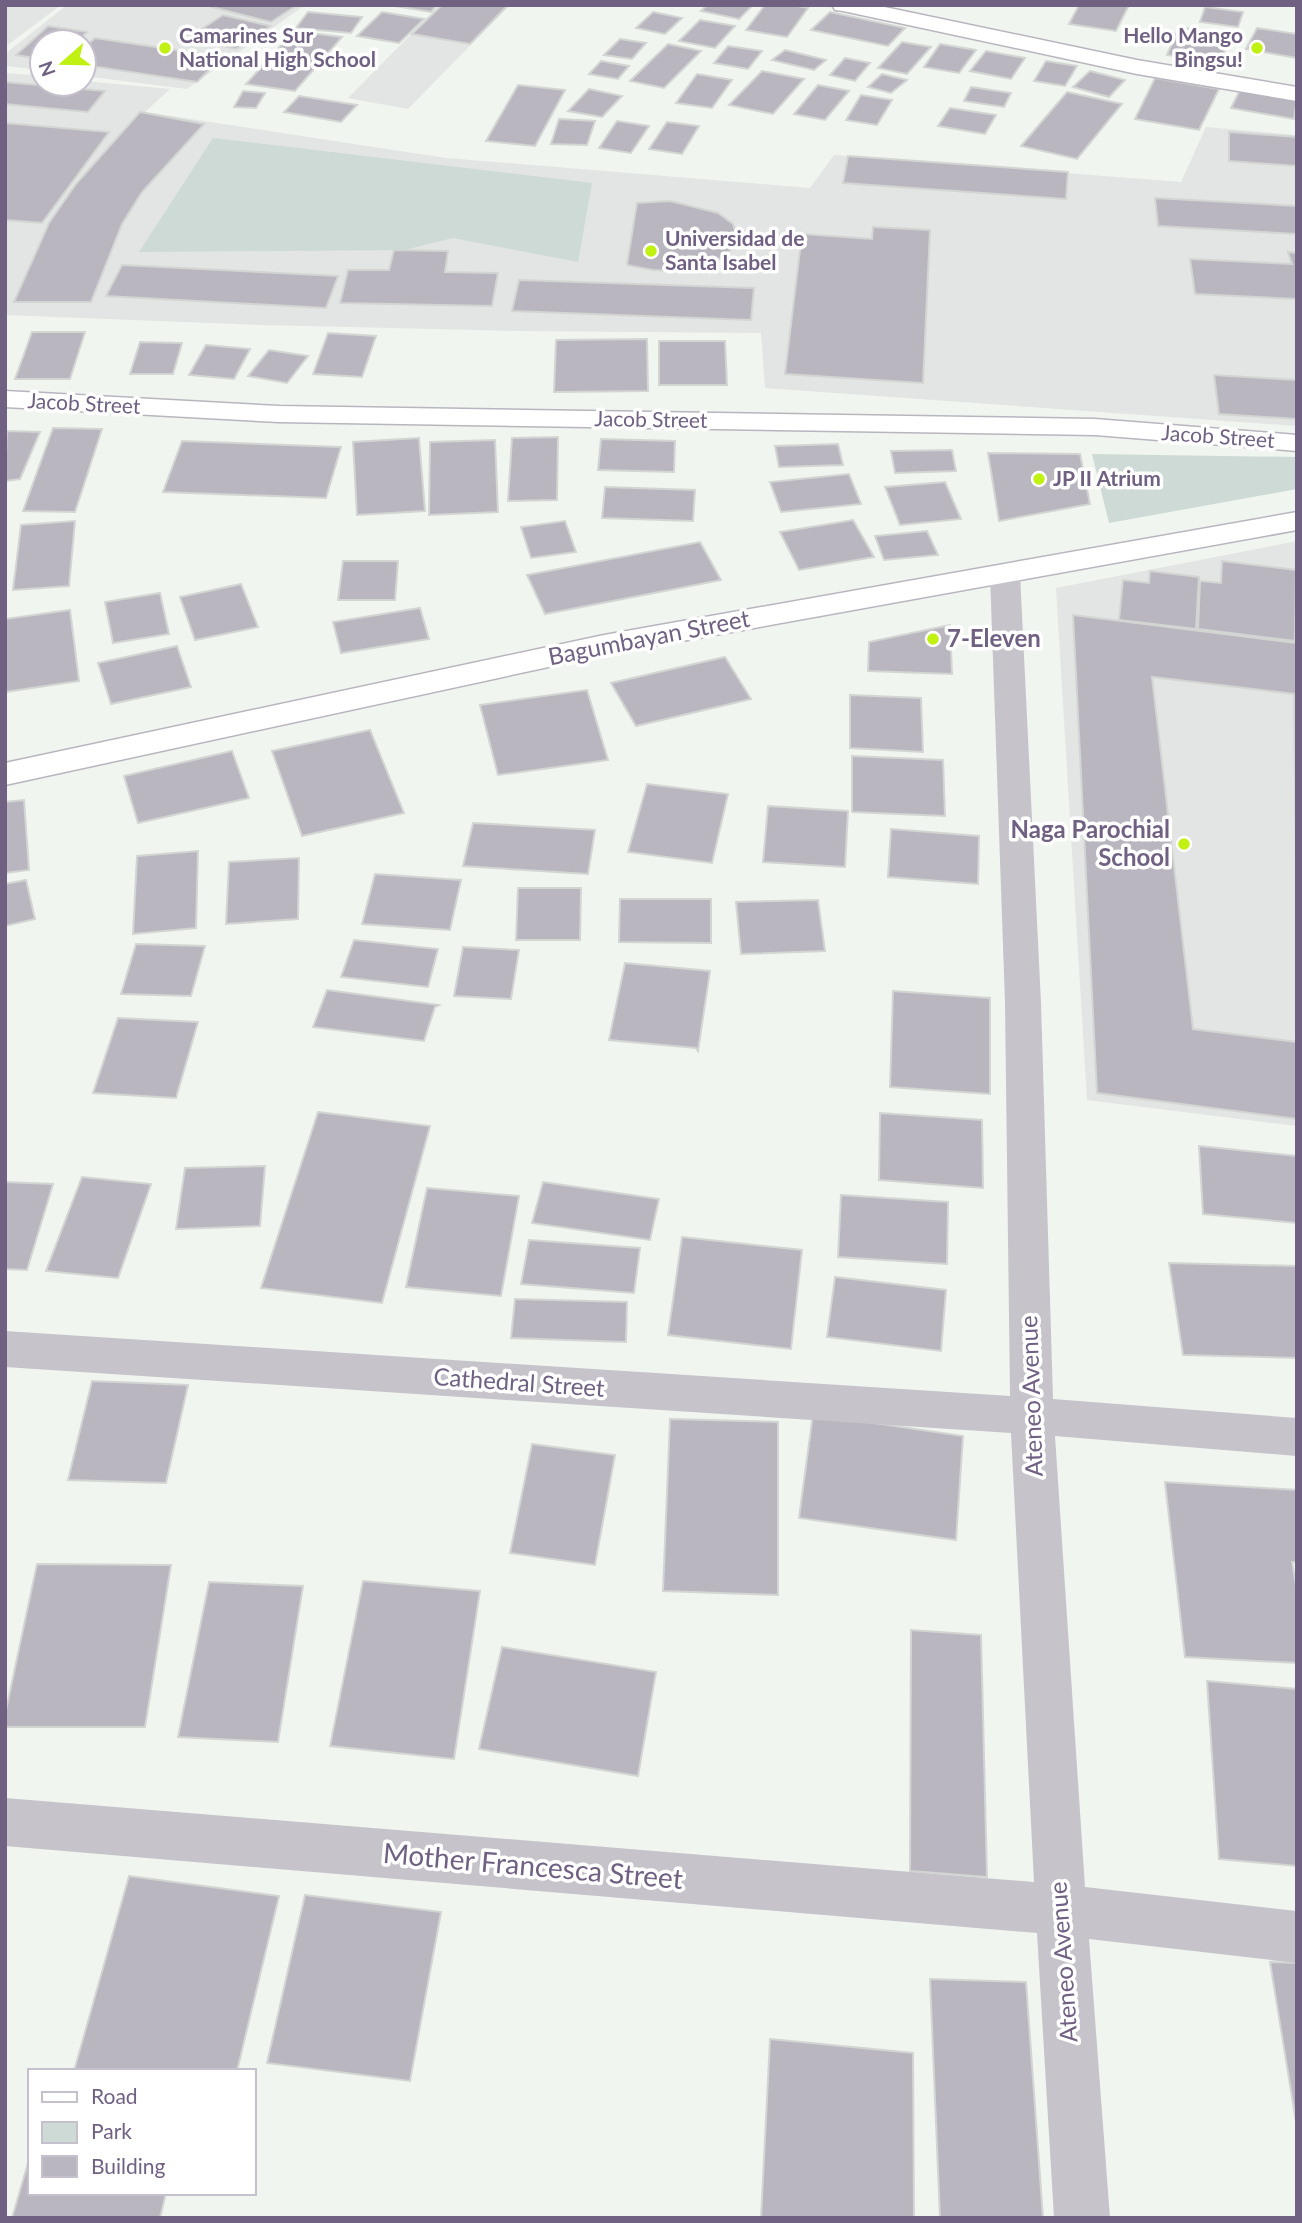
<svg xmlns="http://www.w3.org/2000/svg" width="1302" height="2223" font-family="Lato,sans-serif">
<rect width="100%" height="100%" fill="#f0f5f0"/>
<path fill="#e2e5e3" d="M5 5H61L5 47Z
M67 5H305L187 89 84 76V42H42V70L5 66V54Z
M440 5H510L408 109 348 98Z
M5 73 42 76V84H84V81L170 89 145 112 446 158 810 188 834 155 1181 182 1206 127 1297 135V426L765 388 761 333 520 331 263 325 5 315Z
M1297 541V1126L1087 1100 1056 588Z"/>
<path fill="#cedad5" d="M213 138 592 183 578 262 453 238 405 250 139 252Z
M1092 454 1297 457V489L1109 523Z"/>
<path fill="#b9b6c0" stroke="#d3d5d3" stroke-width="2" d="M215 5H297L271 22 212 7Z
M389 5H437L431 12Z
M442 5H508L470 44 412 34Z
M707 5H753L739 19 701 11Z
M765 5H793L808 8 787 37 746 30Z
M1079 5H1129L1116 31 1069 24Z
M1205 7 1243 12 1238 27 1200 22Z
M308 12 362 17 351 33 296 28Z
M382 12 424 19 399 43 357 36Z
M653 12 682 18 665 34 636 28Z
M830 12 905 28 888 46 811 30Z
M223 15 270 26 236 49 188 38Z
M700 20 735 26 715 48 679 41Z
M48 26 87 32 77 42H42V59L16 55Z
M1179 27 1231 35 1220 63 1167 55Z
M1257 28 1297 34V58L1246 49Z
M294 31 342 37 295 91 246 84Z
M95 38 222 57 197 82 84 65V48Z
M620 39 646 43 632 59 604 55Z
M902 42 931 47 907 74 878 68Z
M668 44 701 51 664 88 630 81Z
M940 44 976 50 959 73 924 67Z
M728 46 762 51 748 69 714 63Z
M785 50 826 60 814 70 772 60Z
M986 51 1025 58 1011 79 970 71Z
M845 58 870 63 855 81 830 75Z
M601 61 629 66 618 79 589 74Z
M1046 61 1077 66 1065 86 1034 81Z
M762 71 804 79 773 114 729 105Z
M1090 71 1125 80 1109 97 1073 87Z
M697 74 732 80 712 108 676 103Z
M882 74 907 80 891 93 868 87Z
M1155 78 1219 89 1199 130 1135 119Z
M5 82 105 91 88 112 5 104Z
M518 85 565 90 535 146 486 141Z
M818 85 849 91 825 120 794 114Z
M971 87 1011 93 1004 107 964 101Z
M589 89 622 96 602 117 568 111Z
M1240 90 1297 99 1294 119 1231 108Z
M243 91 265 93 256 108 234 107Z
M1067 92 1122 104 1077 159 1021 146Z
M861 95 892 100 877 125 846 120Z
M299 96 357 105 341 122 284 112Z
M950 108 996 115 985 134 938 126Z
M140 112 204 124 142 192 122 224 91 302H14L49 223 76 184Z
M559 119 595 121 587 145 551 144Z
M617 121 649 126 631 153 599 148Z
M667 122 699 126 682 154 649 149Z
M5 123 109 132 42 223 5 220Z
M1229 132 1297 137V166L1229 161Z
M848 156 1068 172 1066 199 843 183Z
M1155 198 1297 206V234L1158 226Z
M670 201 718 213 733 224 737 236 734 247 723 257 705 266 680 271 653 270 627 265 637 203Z
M873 227 930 230 923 383 785 374 802 234 872 239Z
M394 250 448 251 445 272 498 273 492 306 340 303 348 270H389Z
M1288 252 1297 253V299L1195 294 1190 259 1292 264Z
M122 265 338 276 326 308 106 296Z
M519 280 754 288 751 320 512 311Z
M32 332H85L70 379H15Z
M328 333 376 336 362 377 313 374Z
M647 339 648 391 554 392 556 340Z
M659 341H725L727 385H659Z
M140 342 182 343 173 374H130Z
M206 345 250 349 234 379 189 375Z
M269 350 308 356 287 383 248 376Z
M1214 375 1297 380V419L1219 414Z
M53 428 102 429 75 512 23 511Z
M7 431 40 432 20 479 5 481Z
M558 437 557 500 508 501 512 438Z
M419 438 425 511 357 515 353 442Z
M601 439 675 441 674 472 598 470Z
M495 440 498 512 429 515 430 442Z
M182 441 341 447 326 498 163 492Z
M838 444 843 465 779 467 775 446Z
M952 450 956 471 895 473 891 451Z
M988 453 1080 454 1090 504 999 521Z
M849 474 861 504 781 512 770 482Z
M945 482 961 519 900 525 885 487Z
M605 487 695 490 693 521 602 518Z
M853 520 874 557 799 570 780 532Z
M75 521 69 586 13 590 21 525Z
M565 521 576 552 531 558 521 527Z
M927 531 938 555 884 560 875 536Z
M700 542 721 580 545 614 527 575Z
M343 561H398L395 600H338Z
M1222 561 1296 570 1295 641 1198 629 1200 581 1221 583Z
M1150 571 1199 577 1196 629 1119 620 1123 580 1149 583Z
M241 584 258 627 195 640 180 597Z
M160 593 169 634 113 643 105 602Z
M420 608 429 639 341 653 333 622Z
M70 610 79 681 5 692V619Z
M1073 615 1297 643V950L1294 694 1152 677 1193 1029 1297 1042V1119L1097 1093Z
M950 625 952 674 868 671 869 642Z
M177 646 191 687 111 704 98 663Z
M725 657 751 699 636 726 611 683Z
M587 690 608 760 498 775 480 705Z
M850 695 921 698 923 752 850 748Z
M370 730 404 813 302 836 272 751Z
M232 751 249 798 138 823 124 776Z
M852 756 943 760 945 816 852 812Z
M647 784 728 794 712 863 628 852Z
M24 800 29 870 5 873V802Z
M768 806 848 811 845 867 763 862Z
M473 823 595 830 588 874 463 866Z
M891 829 979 836 978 884 888 877Z
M198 851 196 928 133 934 137 856Z
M299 858 298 919 226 924 229 862Z
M375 874 461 880 450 930 362 924Z
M26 880 35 919 5 926V884Z
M518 888H581L580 940H516Z
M620 899H711V943L619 942Z
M818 900 825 951 741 954 736 902Z
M354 940 438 949 428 987 341 977Z
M136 944 205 946 191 996 121 994Z
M463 947 519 950 511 999 454 996Z
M625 963 710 971 698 1051 696 1048 609 1040Z
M327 990 439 1005 435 1007 424 1041 313 1027Z
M893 991 990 998V1094L890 1087Z
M118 1018 198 1022 176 1098 93 1093Z
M318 1112 430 1126 382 1303 261 1288Z
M880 1113 982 1120 983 1188 879 1180Z
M1199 1146 1297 1156V1223L1203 1214Z
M265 1166 260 1226 176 1229 185 1168Z
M82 1177 151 1184 118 1278 46 1271Z
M5 1182 53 1184 27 1270 5 1269Z
M543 1182 659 1199 650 1240 532 1223Z
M427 1188 519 1196 501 1296 406 1287Z
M841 1195 948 1202 947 1264 838 1257Z
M682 1237 802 1250 791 1349 668 1335Z
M529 1240 640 1248 634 1293 521 1284Z
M1169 1263 1297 1266V1358L1183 1355Z
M835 1277 946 1290 941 1351 827 1337Z
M515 1299 627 1302 626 1342 511 1338Z
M92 1381 188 1385 166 1483 68 1480Z
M813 1414 963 1436 956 1540 799 1518Z
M670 1419 778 1422V1595L663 1591Z
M532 1444 615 1455 595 1565 510 1553Z
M1165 1482 1297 1490V1562H1292L1297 1591V1663L1185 1657Z
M37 1564 171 1565 145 1727H5V1715Z
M363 1581 480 1591 454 1759 330 1746Z
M209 1582 303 1586 278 1742 178 1737Z
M911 1630 981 1635 987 1877 910 1871Z
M502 1647 656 1672 638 1776 479 1749Z
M1207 1681 1297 1689V1866L1219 1859Z
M129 1876 279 1896 237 2071H74Z
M305 1895 441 1912 410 2081 267 2063Z
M1270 1962 1297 1963V2128Z
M930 1979 1026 1982 1043 2218H940Z
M770 2039 913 2053 914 2218H761Z
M30 2156V2193H166L160 2218H12Z"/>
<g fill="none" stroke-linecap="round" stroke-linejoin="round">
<defs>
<path id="secondary" d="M832 5H875L1137 60 1297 87V101L1137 74 843 11 835 10Z
M5 391 279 406 1095 419 1297 435V451L1095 435 279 422 5 407Z
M1297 512V530L604 655 5 785V763L604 635Z"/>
</defs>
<use href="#secondary" stroke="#b9b5bf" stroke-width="3"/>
<path fill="#c6c3ca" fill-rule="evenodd" d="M1005 565 1016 568 1020 574 1041 1003 1053 1399 1297 1418V1456L1055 1436 1085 1887 1297 1911V1963L1089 1939 1110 2218H1054L1037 1933 5 1846V1798L1034 1882 1011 1433 5 1367V1331L1010 1396 1005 1003 990 574 994 568Z"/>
<use href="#secondary" fill="#fff" fill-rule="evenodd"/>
</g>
<g fill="#c1f113" stroke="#fff" stroke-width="2.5">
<circle cx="165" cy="48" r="7"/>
<circle cx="1257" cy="48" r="7"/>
<circle cx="651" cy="251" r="7"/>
<circle cx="1039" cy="479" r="7"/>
<circle cx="933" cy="639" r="7"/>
<circle cx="1184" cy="844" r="7"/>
</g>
<g text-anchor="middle" stroke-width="7" stroke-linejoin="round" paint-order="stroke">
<g font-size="21" font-weight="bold" fill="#706183" stroke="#fff" text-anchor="start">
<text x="179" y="43">Camarines Sur<tspan x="179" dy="24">National High School</tspan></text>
<text x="1243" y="43" text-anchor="end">Hello Mango<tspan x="1243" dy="24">Bingsu!</tspan></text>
<text x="665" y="246">Universidad de<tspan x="665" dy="24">Santa Isabel</tspan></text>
<text x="1053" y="486">JP II Atrium</text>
</g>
<g font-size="21" fill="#706183" stroke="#fff">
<text transform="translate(84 404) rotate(3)" y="7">Jacob Street</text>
<text transform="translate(651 420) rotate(1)" y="7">Jacob Street</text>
<text transform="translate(1218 437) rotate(4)" y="7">Jacob Street</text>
</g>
<g font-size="24" fill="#706183" stroke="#fff">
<text transform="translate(649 638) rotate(-11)" y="8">Bagumbayan Street</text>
<text transform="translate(519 1383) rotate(4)" y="8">Cathedral Street</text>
<text transform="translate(1032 1396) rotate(-92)" y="8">Ateneo Avenue</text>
<text transform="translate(1064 1962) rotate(-94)" y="8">Ateneo Avenue</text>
</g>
<g font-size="24" font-weight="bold" fill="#706183" stroke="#fff" text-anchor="start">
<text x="947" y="647">7-Eleven</text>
<text x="1170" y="838" text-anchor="end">Naga Parochial<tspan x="1170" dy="28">School</tspan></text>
</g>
<g font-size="28" fill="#706183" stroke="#fff">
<text transform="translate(533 1866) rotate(5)" y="10">Mother Francesca Street</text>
</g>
</g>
<rect width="1302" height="2223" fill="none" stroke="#706183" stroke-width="14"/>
<rect x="28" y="2069" width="228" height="126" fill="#ffffff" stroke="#c6c0cd" stroke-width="2"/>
<rect x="42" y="2092" width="35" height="10" fill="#ffffff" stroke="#c6c0cd" stroke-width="2"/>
<text x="91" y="2104" font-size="21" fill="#706183">Road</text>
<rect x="42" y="2122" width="35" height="21" fill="#cedad5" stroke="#c6c0cd" stroke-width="2"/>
<text x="91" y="2139" font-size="21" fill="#706183">Park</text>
<rect x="42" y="2156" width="35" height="21" fill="#b9b6c0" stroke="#c6c0cd" stroke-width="2"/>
<text x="91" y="2174" font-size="21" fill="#706183">Building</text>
<g transform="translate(63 63) rotate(250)"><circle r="33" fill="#ffffff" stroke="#c6c0cd" stroke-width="2"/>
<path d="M0-5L12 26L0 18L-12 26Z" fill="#c1f113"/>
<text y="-10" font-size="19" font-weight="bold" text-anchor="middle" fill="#706183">N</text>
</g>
</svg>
